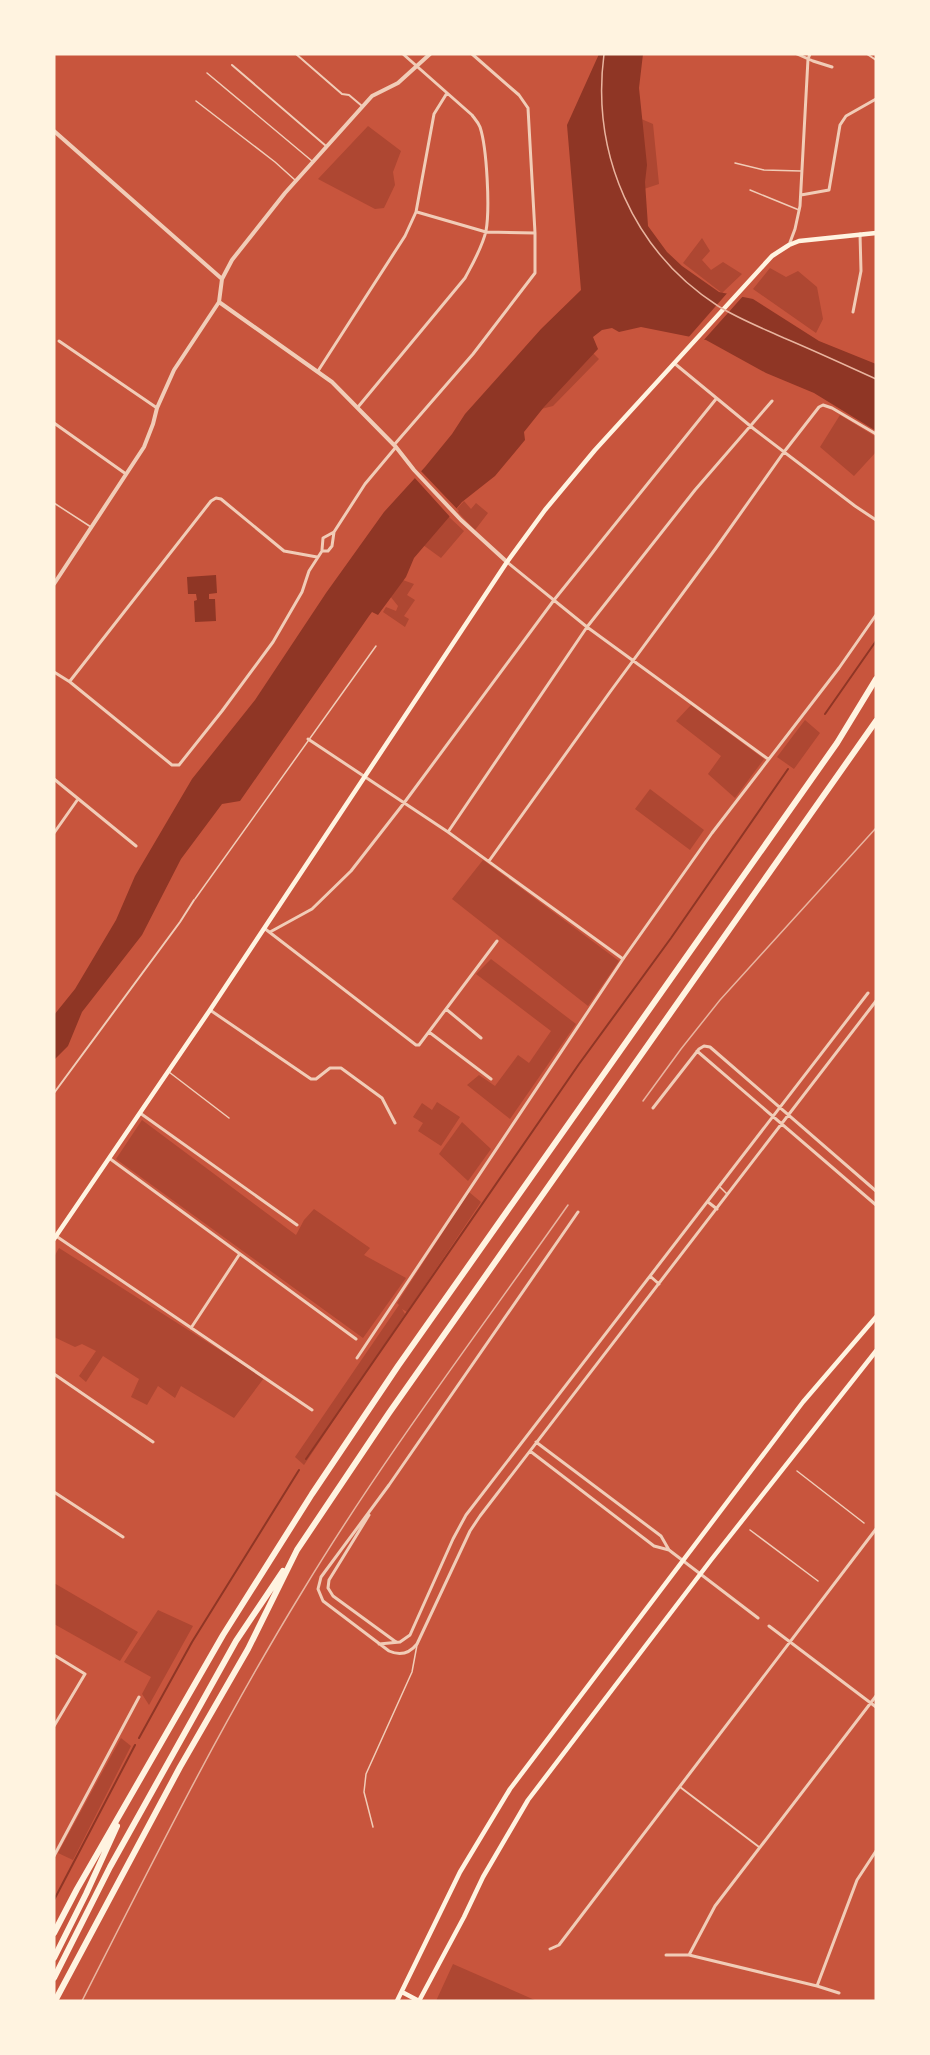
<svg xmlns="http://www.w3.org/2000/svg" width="930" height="2055" font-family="'Space Grotesk',sans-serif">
<rect width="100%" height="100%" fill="#c8553d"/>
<path fill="#ae4732" d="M639 118 653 124 659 184 644 189Z
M368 126 401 151 393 172 395 185 384 208 375 209 318 179Z
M702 238 710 251 702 260 711 270 723 262 742 274 722 293 683 263Z
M770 268 786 277 798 271 817 287 823 319 816 333 753 289Z
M587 347 599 359 553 406 541 409Z
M840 415 876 437V452L854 476 820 447Z
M464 501 471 509 476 503 488 513 475 530 456 510Z
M448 516 464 531 441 558 419 542Z
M400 579 414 584 407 595 415 600 404 616 409 619 405 627 383 612 386 607 396 611 398 606 390 596Z
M691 705 764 759 735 798 708 774 721 756 676 721Z
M805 720 820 733 794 769 777 757Z
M650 789 704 830 690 850 635 809Z
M483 860 619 961 588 1006 452 899Z
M491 959 576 1024 510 1119 467 1085 479 1075 495 1086 518 1055 529 1063 551 1031 476 974Z
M437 1102 460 1117 441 1146 418 1131 423 1123 413 1117 422 1103 432 1110Z
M142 1120 296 1235 304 1220 314 1209 370 1248 364 1255 406 1278 363 1338 116 1159Z
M462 1122 491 1149 468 1181 439 1154Z
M469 1192 481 1202 407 1312 402 1309 405 1314 304 1465 295 1457 399 1305 397 1303Z
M59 1248 264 1378 234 1418 181 1386 175 1398 158 1386 147 1405 131 1397 139 1379 103 1356 86 1382 79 1376 96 1351 82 1344 75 1347 54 1337V1257Z
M54 1583 138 1632 120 1661 54 1624Z
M158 1610 193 1626 149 1705 142 1694 151 1677 124 1662Z
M121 1738 131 1746 73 1860 58 1853Z
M453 1964 537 2001H436Z"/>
<path fill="#8f3625" d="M599 54H643L639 88 647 165 645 182 648 226 667 252 682 266 719 292 753 299 819 341 876 364V431L814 393 766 373 706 340 641 327 619 332 612 328 602 330 593 337 598 349 544 407 524 432 525 440 495 476 462 502 414 558 406 577 378 615 372 612 369 616 240 801 222 804 181 859 142 935 82 1012 68 1046 54 1060V1015L75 989 116 920 135 876 192 779 255 700 326 593 384 512 425 467 452 434 465 414 541 329 581 290 567 125Z
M216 575 217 593 209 594V599H215L216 621 195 622 194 601 197 600 196 594H188L187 577Z"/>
<path fill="#c8553d" d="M729 291 744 295 702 342 687 339Z
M419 469 459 511 452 519 413 476Z"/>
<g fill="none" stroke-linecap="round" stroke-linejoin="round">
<path stroke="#8f3625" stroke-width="2" d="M825 714 876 641
M306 1459 579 1064 671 938 788 769
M139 1738 192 1642 299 1470
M54 1900 135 1745"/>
<path stroke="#f1ccb7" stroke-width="1.5" d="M207 73 312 161
M196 101 275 162 295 180
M735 163 764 170 801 171
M750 190 799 210
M54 503 91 527
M195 899 376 646
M169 1072 229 1118
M720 1187 727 1194
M797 1471 864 1523
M750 1530 818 1581
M373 1827 364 1792 366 1774 412 1672 417 1645"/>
<path stroke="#f1ccb7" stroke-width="2" d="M296 54 342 94 349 95 362 106
M867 54 876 60
M232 65 326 146
M54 1093 180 922 194 900
M680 1787 759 1847"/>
<path stroke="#f1ccb7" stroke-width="3" d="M797 54 813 61 832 67
M801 195 829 190 840 125 846 116 876 99
M417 212 486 232 535 233
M789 245 795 229 800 206 808 59 810 54
M853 312 861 271 860 234
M59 341 157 408
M674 363 754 429 855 506 876 520
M318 371 405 236 416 212 434 114 447 93
M358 407 465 278C473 263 482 248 486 231 490 209 487 148 480 127 478 122 475 119 472 115L403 54
M54 423 126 474
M394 445 473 354 535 273V233L528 108 519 95 472 54
M322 550 323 538 334 532 365 484 396 447
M507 562 587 627 768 759
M54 672 70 682 172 765H179L222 711 273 642 302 592 309 571 322 551H328L332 546 334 532
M70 681 211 501 216 498 221 499 284 551 317 557
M308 739 448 832 623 959
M54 779 136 846
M448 832 587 627 695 490 772 401
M54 833 78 799
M489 861 610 692 716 548 784 452 819 407 823 405 832 408 876 434
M264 928 416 1045H419L497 941
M270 932 312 909 351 871 404 803 554 600 716 399
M446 1009 481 1038
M210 1010 311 1079H316L330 1068H341L382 1098 395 1123
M429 1032 491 1079
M697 1051 876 1205
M653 1108 699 1049 704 1046 710 1047 876 1191
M140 1113 297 1225
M109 1158 356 1339
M708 1202 717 1209
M578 1212 389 1485 321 1577 318 1589 323 1601 389 1651C400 1656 409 1654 417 1644L470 1531 480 1516 876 1001
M56 1236 312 1410
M650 1276 659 1284
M191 1328 239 1255
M357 1358 623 959 712 833 839 668 876 615
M54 1374 153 1442
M536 1442 661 1536 669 1550
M530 1451 654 1546 669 1550 758 1618
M54 1492 123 1537
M369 1515 329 1580 328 1588 333 1596 396 1642
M769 1626 876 1707
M379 1644 400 1642 410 1635 453 1539 466 1515 868 993
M54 1655 85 1674 54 1726
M54 1856 139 1697
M550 1949 559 1945 876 1529
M666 1955H689L817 1986 839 1993
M689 1955 715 1906 876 1696
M817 1986 857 1880 876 1851"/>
<path stroke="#f1ccb7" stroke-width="4" d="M54 131 222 279
M219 302 332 382 396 447 414 470 461 520 507 562
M54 584 144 447 153 424 157 408 174 370 219 302 222 279 232 260 285 193 372 96 398 83 430 54"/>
<path stroke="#fff3e0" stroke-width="4.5" d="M54 1239 210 1010 507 562 545 510 595 450 772 256 789 245 799 241 876 233
M402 1992 419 2001
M397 2001 460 1872 510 1789 803 1402 876 1317
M419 2001 464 1917 483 1877 528 1800 711 1560 876 1351"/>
<path stroke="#fff3e0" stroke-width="6" d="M54 1933 77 1889 223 1635 312 1494 398 1366 837 743 876 679
M54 1958 86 1894 117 1826
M54 1978 110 1867 236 1641 283 1571
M55 2001 180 1767 248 1649 297 1550 389 1413 876 721"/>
<path stroke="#e9b49f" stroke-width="1.5" d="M604 54C591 154 633 251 718 306 739 319 762 328 784 338 815 351 845 365 876 379
M643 1101 681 1049 720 1000 876 828
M82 2001C152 1863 221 1724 302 1592 383 1458 478 1333 568 1205"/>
</g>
<rect width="930" height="2055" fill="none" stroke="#fff3e0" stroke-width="111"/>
</svg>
